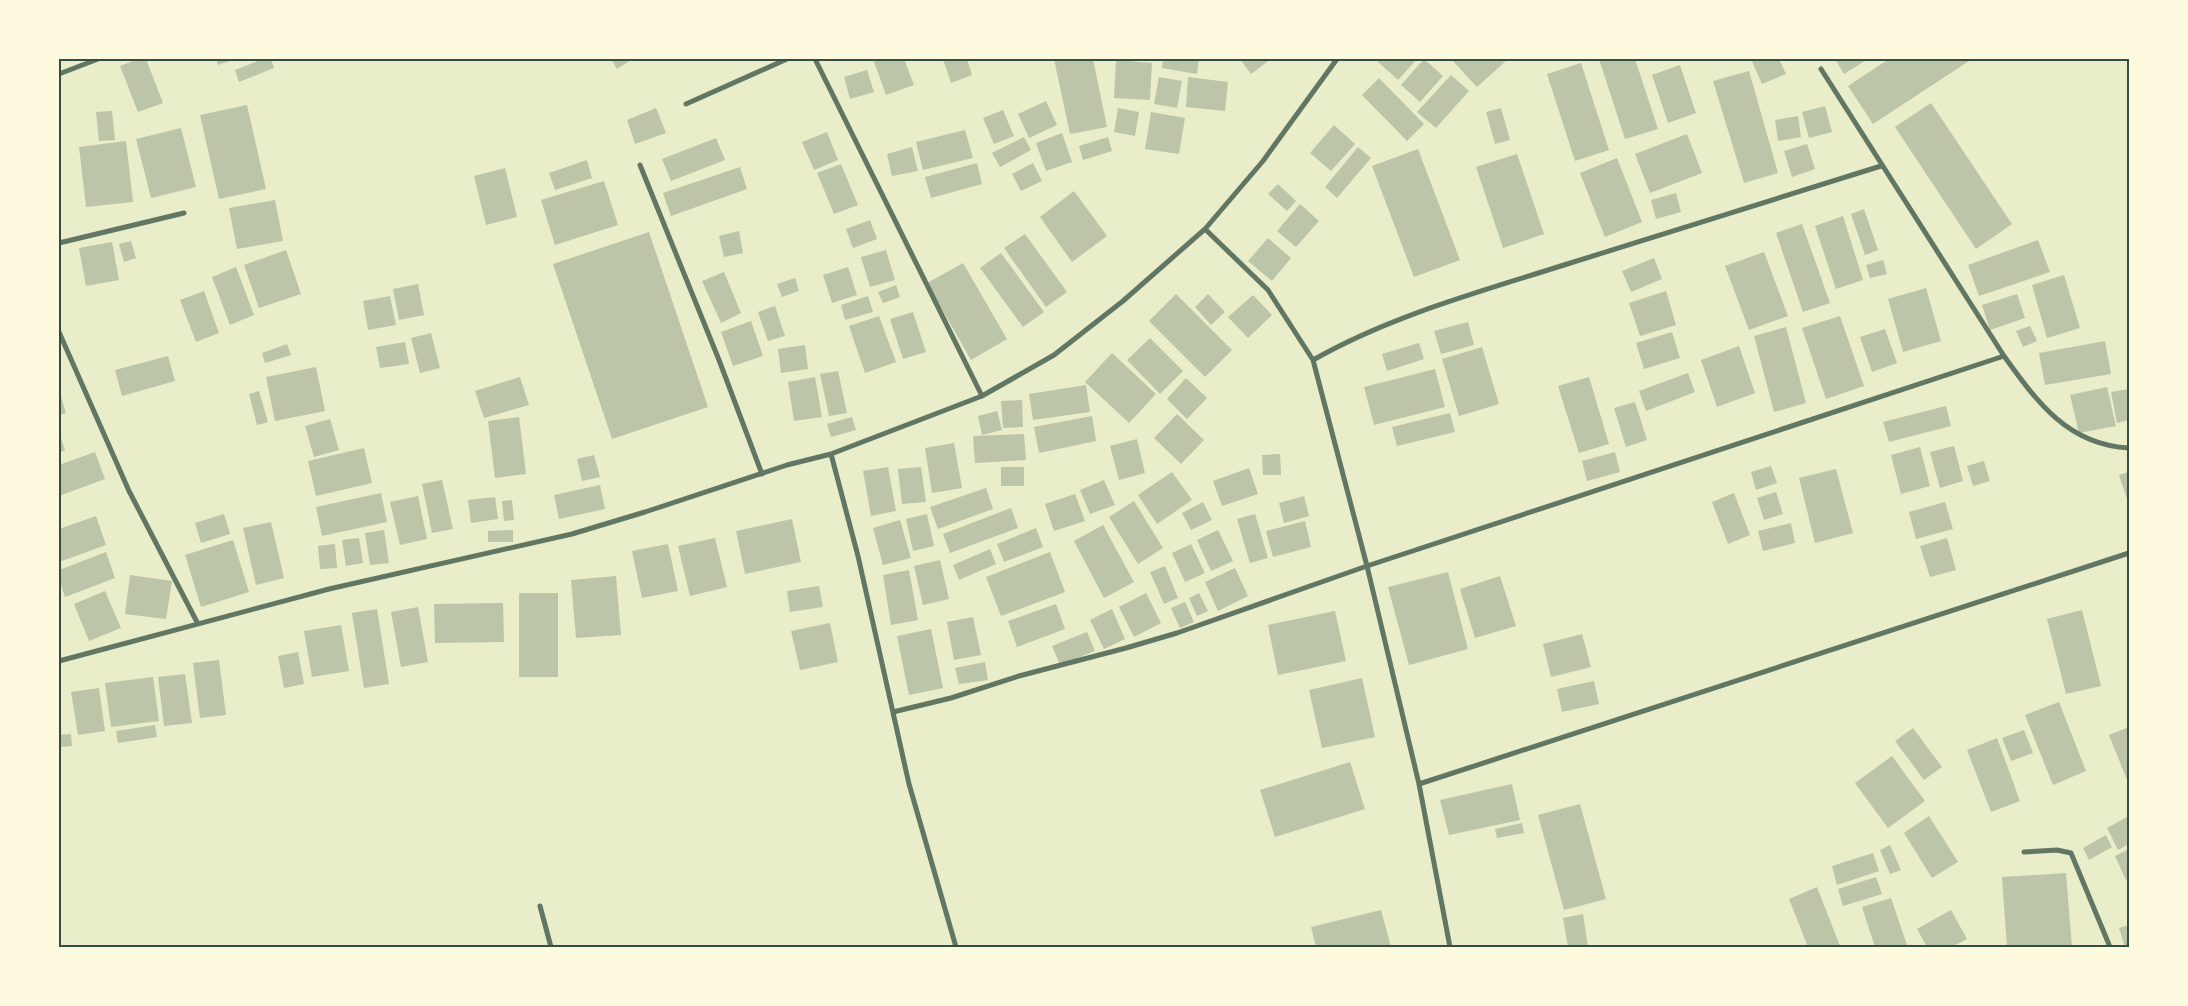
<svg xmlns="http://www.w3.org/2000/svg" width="2188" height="1006" font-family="'Titillium Web',sans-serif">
<rect width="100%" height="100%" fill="#e9edc9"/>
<path fill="#bcc5a7" d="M138 59H146L163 103 138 112 120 66Z
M216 59H236L218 65Z
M263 59H271L274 68 239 82 235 70Z
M611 59H633L617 69Z
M873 59H904L914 85 886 95Z
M943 59H967L972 75 951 83Z
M1054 59H1093L1107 127 1070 134Z
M1163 59H1199L1197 74 1162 68Z
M1240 59H1271L1251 74Z
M1377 59H1417L1398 80 1376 60Z
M1424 59 1443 76 1420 102 1401 85Z
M1451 59H1508L1477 87Z
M1599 59H1635L1658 129 1625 139Z
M1751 59H1779L1786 74 1762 84Z
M1835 59H1868L1844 74Z
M1889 59H1972L1873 124 1848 86Z
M1116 60 1152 63 1150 100 1114 98Z
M1581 63 1609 150 1575 161 1547 74Z
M1680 65 1696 113 1668 123 1652 75Z
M867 70 874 92 850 99 844 77Z
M1749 71 1778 173 1744 183 1713 81Z
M1451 75 1469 91 1436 128 1417 112Z
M1159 77 1182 81 1177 108 1154 104Z
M1188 77 1228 82 1225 111 1186 107Z
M1379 78 1424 124 1407 141 1362 95Z
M1046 101 1057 125 1029 138 1018 114Z
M1931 103 2012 224 1976 249 1895 127Z
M247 105 266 189 219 199 200 115Z
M1825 106 1832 132 1809 138 1802 112Z
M656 108 666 133 635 144 627 120Z
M1118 108 1139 112 1135 136 1114 132Z
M1501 108 1510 140 1495 144 1486 112Z
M1003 110 1014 136 994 144 983 118Z
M112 111 115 140 99 141 96 112Z
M1151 112 1185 118 1179 154 1145 149Z
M1798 116 1801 137 1778 141 1775 120Z
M1334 125 1355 144 1331 171 1310 153Z
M181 128 196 187 151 198 136 139Z
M965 130 973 158 923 170 916 142Z
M827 132 838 160 814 170 802 142Z
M1062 133 1072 162 1046 171 1036 143Z
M1687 134 1702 173 1650 193 1635 154Z
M1024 137 1031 150 1000 167 992 153Z
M1108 137 1112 151 1083 160 1079 146Z
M716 138 725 160 671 181 662 159Z
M126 141 133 202 86 207 79 147Z
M1807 144 1815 169 1792 177 1784 151Z
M912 147 918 171 892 176 887 154Z
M1358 147 1371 158 1337 198 1325 187Z
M1418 149 1460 260 1414 277 1372 166Z
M1517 154 1544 234 1503 248 1476 167Z
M1617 158 1642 222 1605 237 1580 173Z
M587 160 592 178 555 190 549 173Z
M977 163 982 184 931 198 925 177Z
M1033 163 1042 181 1021 191 1012 174Z
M841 164 858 205 834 214 817 173Z
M740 167 747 189 671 216 663 193Z
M505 168 517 217 486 225 474 176Z
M604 181 618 225 555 245 541 200Z
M1278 184 1296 201 1287 211 1268 194Z
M1074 191 1107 236 1072 262 1040 217Z
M1676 193 1681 212 1656 219 1651 200Z
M275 200 283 241 237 249 229 208Z
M1300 204 1319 221 1296 247 1277 231Z
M1864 209 1878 250 1865 255 1851 214Z
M1843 216 1863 280 1836 289 1815 226Z
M870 220 877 239 853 248 846 229Z
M1802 224 1830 303 1803 312 1776 233Z
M739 231 743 253 724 257 719 236Z
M649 232 708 407 612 439 553 264Z
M1025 234 1067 292 1046 307 1004 248Z
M1268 238 1291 258 1272 281 1248 261Z
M2038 240 2050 272 1979 296 1968 265Z
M131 241 136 258 124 262 119 244Z
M112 242 119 280 86 286 79 248Z
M286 250 301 294 259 308 244 265Z
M886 250 895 280 870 287 861 257Z
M1764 252 1788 316 1749 330 1725 266Z
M1001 253 1044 312 1023 327 980 268Z
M1654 258 1662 279 1631 292 1622 271Z
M1883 260 1887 274 1870 278 1866 265Z
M963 263 1007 339 971 360 927 283Z
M236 267 254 315 230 325 212 277Z
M848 267 857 295 832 303 823 275Z
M724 272 741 313 721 323 702 281Z
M2064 275 2080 328 2047 338 2032 285Z
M795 278 799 291 782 297 777 284Z
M418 284 424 315 399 320 393 289Z
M896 285 900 297 883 303 878 292Z
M1926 288 1941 341 1903 352 1888 299Z
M204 291 219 333 196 342 180 300Z
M1666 291 1676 325 1640 336 1629 303Z
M1176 294 1232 350 1205 377 1149 321Z
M1208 294 1225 312 1211 325 1195 307Z
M2017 294 2025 318 1990 330 1982 305Z
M1253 295 1272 315 1248 338 1228 317Z
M390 296 396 325 368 330 363 301Z
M868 296 873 312 845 320 841 305Z
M775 306 785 336 768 341 758 312Z
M913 312 926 352 903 359 890 319Z
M879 316 896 362 865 373 849 326Z
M1840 316 1864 386 1826 399 1802 328Z
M751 321 763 356 733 366 721 332Z
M1468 322 1474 345 1441 354 1434 331Z
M2030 326 2037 341 2023 347 2016 331Z
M1786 327 1806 403 1774 412 1754 336Z
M1885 329 1897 363 1872 372 1860 337Z
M1672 332 1680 358 1644 369 1636 343Z
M431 333 440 368 420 373 411 338Z
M1150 338 1183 371 1160 394 1127 360Z
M2105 341 2111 374 2045 385 2039 353Z
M405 342 409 364 380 368 376 347Z
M1419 343 1424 359 1387 371 1382 354Z
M287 344 291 355 265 363 262 353Z
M805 345 808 369 781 373 778 349Z
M1739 346 1755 393 1717 407 1701 360Z
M1482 347 1499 404 1459 416 1442 359Z
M1112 353 1156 394 1129 423 1085 382Z
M168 356 175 381 122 396 115 370Z
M316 367 325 411 275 421 266 377Z
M1435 369 1445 407 1374 425 1364 387Z
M838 371 847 413 829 416 820 374Z
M1688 373 1695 392 1646 411 1639 391Z
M520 377 529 405 484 418 475 391Z
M815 377 822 417 794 421 788 382Z
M1589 377 1609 444 1579 453 1558 386Z
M1186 378 1207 398 1187 419 1167 399Z
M1086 385 1090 412 1033 420 1029 394Z
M2107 387 2116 426 2079 433 2070 395Z
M2129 389V420L2117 423 2111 392Z
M59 390 66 413 59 415Z
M259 391 268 422 257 425 249 394Z
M1022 400 1023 427 1003 428 1001 401Z
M1635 402 1647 440 1626 447 1614 408Z
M1946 406 1951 426 1889 442 1883 422Z
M997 411 1002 430 982 435 978 416Z
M1450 413 1455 432 1397 446 1392 427Z
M1177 414 1204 440 1181 464 1154 438Z
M1092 416 1096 441 1039 453 1034 427Z
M519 417 526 474 495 478 488 421Z
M852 417 856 430 831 437 827 424Z
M330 419 339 450 314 457 305 426Z
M59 433 65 450 59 453Z
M1024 434 1026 460 975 463 973 436Z
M1137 439 1145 473 1119 480 1110 446Z
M954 443 962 488 932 493 925 448Z
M1954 446 1963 481 1940 488 1930 452Z
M1920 447 1930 486 1901 494 1891 455Z
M364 448 372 483 316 496 308 461Z
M95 452 105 479 59 496V465Z
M1615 452 1620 472 1587 481 1582 461Z
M1280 454 1281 475H1263L1262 455Z
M594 455 600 477 582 481 577 459Z
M1984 461 1990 481 1973 486 1967 466Z
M1771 466 1777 483 1756 490 1751 472Z
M888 467 896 511 871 516 863 471Z
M921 467 926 502 902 504 898 469Z
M1001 467H1024V486H1001Z
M1249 468 1258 494 1222 506 1213 481Z
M1836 469 1853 533 1815 543 1799 478Z
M1172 472 1192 500 1157 524 1138 495Z
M2129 472V505L2119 475Z
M442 480 453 529 432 533 422 484Z
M1104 480 1115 505 1090 514 1080 490Z
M600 485 605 509 559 519 554 495Z
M986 488 993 509 938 529 930 507Z
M1776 492 1783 514 1764 520 1757 498Z
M381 493 387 522 322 536 316 507Z
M1734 493 1750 535 1728 544 1712 502Z
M1075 494 1085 521 1054 531 1045 504Z
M418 496 427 539 400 545 390 502Z
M1304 496 1309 516 1284 523 1279 503Z
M495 497 498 519 471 523 468 500Z
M512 500 514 520 504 521 502 501Z
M1134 501 1163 548 1138 564 1109 517Z
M1203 502 1212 520 1191 530 1182 513Z
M1945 502 1953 529 1916 539 1909 512Z
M1011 508 1018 528 950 553 943 534Z
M224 514 230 534 201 543 195 523Z
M927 514 934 546 913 551 906 519Z
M1255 514 1268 558 1250 563 1237 519Z
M96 516 106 545 59 562V529Z
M792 519 801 562 745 574 736 531Z
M900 520 911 558 883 565 873 528Z
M1305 521 1311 547 1273 557 1266 531Z
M271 522 284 578 256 585 243 528Z
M1791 523 1795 543 1763 551 1758 531Z
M1103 525 1134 582 1104 598 1074 541Z
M1036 528 1043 547 1004 562 997 544Z
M384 530 389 563 370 565 365 533Z
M513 530V542H488V531Z
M1218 530 1233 561 1211 571 1197 540Z
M359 538 363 563 346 566 342 540Z
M715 538 727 587 690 596 678 546Z
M1947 538 1956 570 1930 577 1920 546Z
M233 540 249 592 201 607 185 555Z
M335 544 337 568 320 569 318 546Z
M668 544 678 591 642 598 632 551Z
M1191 544 1205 573 1185 582 1172 553Z
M990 549 996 564 959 580 953 565Z
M106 552 115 578 65 597 59 579V570Z
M1050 552 1065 592 1001 616 986 577Z
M940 560 949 599 923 605 914 566Z
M1165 566 1178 598 1164 604 1150 572Z
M1235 568 1248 596 1218 611 1205 582Z
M909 570 918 620 891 625 883 575Z
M1448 572 1468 649 1409 665 1388 587Z
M130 575 172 581 166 619 125 614Z
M616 576 621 635 576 638 571 580Z
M1500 576 1516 626 1475 638 1460 589Z
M819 586 823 607 790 612 787 591Z
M105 591 121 628 89 641 74 604Z
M519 593H558V677H519Z
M1146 593 1161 623 1134 637 1119 607Z
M1199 593 1208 611 1197 616 1189 598Z
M1185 602 1194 622 1180 628 1171 608Z
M503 603 504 642 435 643 434 604Z
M1056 604 1065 629 1017 647 1008 621Z
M418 607 428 662 401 667 391 612Z
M377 609 389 684 364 688 352 613Z
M1112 609 1125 639 1104 649 1090 620Z
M2082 610 2101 686 2066 694 2047 619Z
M1335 611 1346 661 1278 675 1268 625Z
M973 617 981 655 954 660 947 622Z
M830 623 838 662 800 670 791 631Z
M341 625 349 671 312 677 304 631Z
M931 629 943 688 909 695 897 636Z
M1087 632 1095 651 1060 665 1052 646Z
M1582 634 1591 667 1551 677 1543 644Z
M298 652 304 684 284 688 278 656Z
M219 660 226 715 200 718 193 663Z
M985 662 988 680 959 684 955 668Z
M185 674 192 723 164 726 158 677Z
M153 677 159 721 111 727 105 683Z
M1362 678 1375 737 1322 748 1309 690Z
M1594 681 1599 704 1562 712 1557 689Z
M99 688 105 731 78 735 71 692Z
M2059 702 2086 771 2053 785 2025 715Z
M155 725 157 737 118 743 116 731Z
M2129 727V785L2109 735Z
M1913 728 1942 767 1924 780 1895 741Z
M2024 730 2033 753 2011 761 2002 738Z
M71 734 72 746 59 747V735Z
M1997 738 2020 801 1991 812 1967 750Z
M1892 756 1925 801 1888 828 1855 783Z
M1350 762 1365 809 1275 837 1260 790Z
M1512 784 1520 820 1449 835 1440 800Z
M1580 804 1606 899 1564 910 1538 815Z
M1929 816 1958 862 1932 878 1904 833Z
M2129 816V844L2118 850 2107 828Z
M1522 823 1524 833 1497 838 1495 829Z
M2106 835 2112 847 2089 860 2083 848Z
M1890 845 1901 870 1890 874 1880 850Z
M2129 849V878L2126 880 2115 856Z
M1873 853 1879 871 1837 885 1832 866Z
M2066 873 2072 947H2007L2002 877Z
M1876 877 1882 894 1843 906 1838 889Z
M1817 887 1840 946 1836 947H1808L1789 899Z
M1891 898 1907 945 1901 947H1875L1862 907Z
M1381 910 1391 947H1316L1311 927Z
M1951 910 1967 939 1952 947H1927L1917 929Z
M1583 914 1588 947H1568L1563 918Z
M2129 925V947H2125L2119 928Z"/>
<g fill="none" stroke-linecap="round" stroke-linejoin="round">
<path stroke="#617663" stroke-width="5" d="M815 59 982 396
M1821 69 2004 356C2037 402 2068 445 2129 448
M59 74 98 59
M686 104 787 59
M640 165 719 360 762 474
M1205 229 1268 290 1313 360
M59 243 184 213
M59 332 129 491 198 624
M831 454 858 556 909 784 956 947
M59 661 329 589 572 534 645 512 787 465 831 454 982 396 1054 355 1123 301 1205 229 1263 161 1337 59
M893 712 951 698 1019 676 1126 648 1177 633 1367 566 2004 356
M1419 784 2129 553
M2024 852 2057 850 2071 853 2110 947
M540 906 551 947
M1450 947 1419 784 1367 566 1313 360C1390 316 1479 292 1564 265 1669 232 1775 199 1881 166"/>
</g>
<rect width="2188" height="1006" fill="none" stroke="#fefae0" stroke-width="120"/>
<rect x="60" y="60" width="2068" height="886" fill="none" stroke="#344e41" stroke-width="2"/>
</svg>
